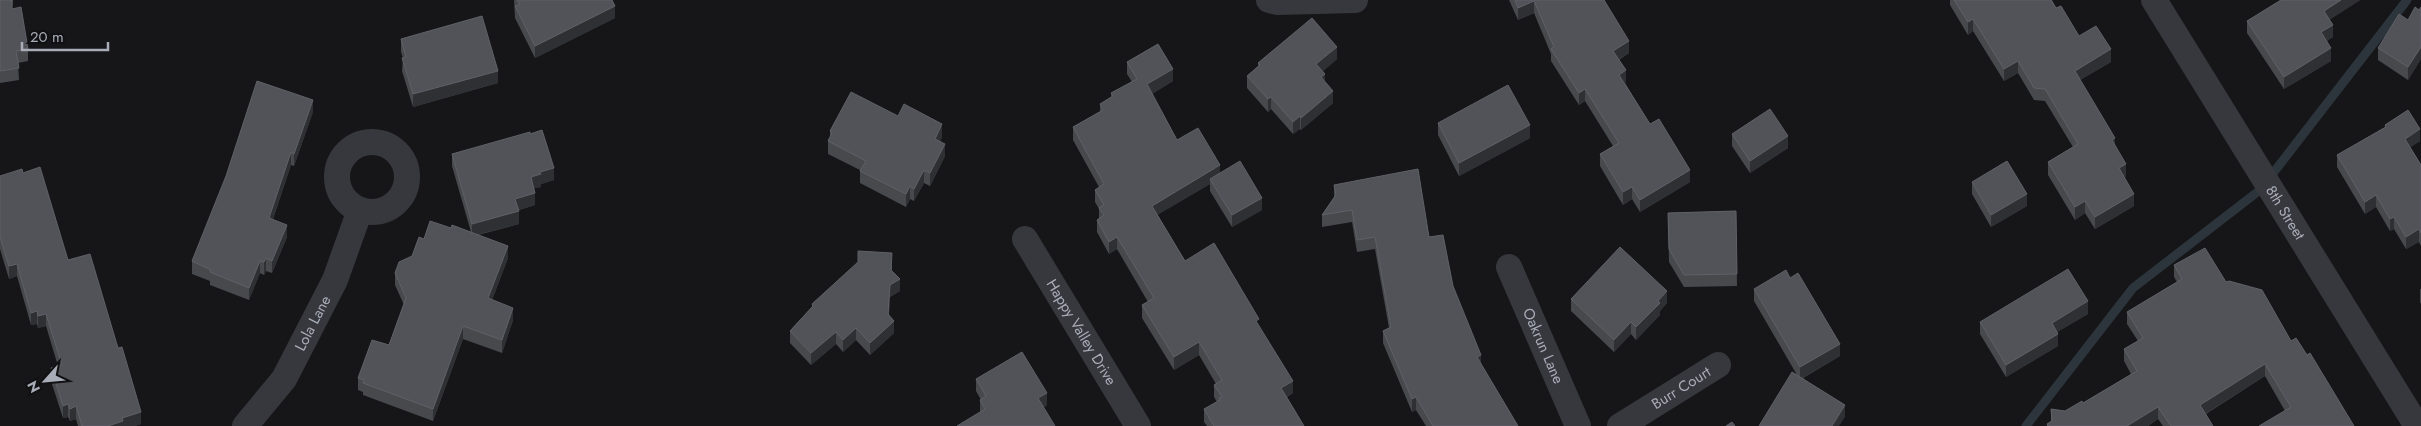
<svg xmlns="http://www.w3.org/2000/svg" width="2421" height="426" font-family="Jost,sans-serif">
<rect width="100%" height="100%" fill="#161618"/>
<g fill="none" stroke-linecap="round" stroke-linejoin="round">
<path stroke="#2c353c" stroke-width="9" d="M2026 426 2133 288 2260 190 2407 0"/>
<g stroke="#37383d" stroke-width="26">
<path d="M1269 0 1277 2 1355 0"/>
<path id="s1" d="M2154 0 2417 426"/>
<circle cx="372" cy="177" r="35"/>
<path id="s2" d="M1025 239 1138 426"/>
<path id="s3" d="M1509 267 1578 426"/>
<path id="s4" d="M245 426 284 379 335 280 360 210"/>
<path id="s5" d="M1620 426 1718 365"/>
</g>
</g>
<path fill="#47494d" d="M0 0H13L12 9 28 49V61L18 63 19 80 0 83Z
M514 0H612L615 18 535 58 515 18Z
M1509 0H1604L1629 53 1619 60 1626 83H1625L1650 124 1690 182 1640 212 1632 199 1623 205 1600 166V154L1613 146 1585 101 1579 105 1551 61V54L1534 13 1518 20Z
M1950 0H2052L2056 8 2079 36 2111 62 2080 80 2115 146 2126 176 2124 178 2134 206 2095 229 2085 213 2075 220 2048 175V162L2073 147 2045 101 2034 100 2018 73 2004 81 1973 31 1968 35 1950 5Z
M2281 0H2360L2329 20 2333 37 2326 41 2331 61 2284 89 2247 33V21Z
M2421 7V59L2408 80 2378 60V48L2419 10Z
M401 39 498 83 413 107 402 71 403 58 401 52Z
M1337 59 1323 71 1325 82 1333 103 1301 130 1300 129 1293 134 1271 109 1268 112 1247 88V76L1258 66V63Z
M1127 62 1173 81 1152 94 1177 140 1220 173 1262 210 1232 227 1210 191V184L1157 215 1185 261 1259 326 1293 393 1287 397 1304 426H1207L1204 422V409L1217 402 1214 397V385L1216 384 1199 355 1174 370 1142 318V305L1148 302 1117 249 1109 254 1097 232V220L1099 219V209L1095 202V190L1099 187 1073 140V127L1100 112V104L1111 97V93L1132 82 1127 74Z
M313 112 294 166 291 165 273 219 287 237 272 273 266 271 264 275 260 273 249 300 210 285V281L192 274V261Z
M898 116 942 137 940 141 945 156 930 186 924 183 914 201 910 199 906 207 860 183V170L828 154V141L830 138V131Z
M1438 123 1530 138 1459 176 1438 135Z
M2385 125 2420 141 2410 147 2421 165V246L2419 242 2406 249 2394 229 2390 231 2376 207 2365 214 2337 167V155L2385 127Z
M530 134 554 180 541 184V187L534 188 535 205 519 210V224L478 235 508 258 492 300 513 320 502 353 463 339 433 421 363 395V392L358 390V378L389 345 404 305 395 285V273L412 256 424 239 451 228 471 232 452 166V154Z
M1732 134 1788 148 1750 173 1732 146Z
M23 173 68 260 141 424 135 426H78L76 419 70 421 68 417 63 418 51 381V368L58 366 46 326 38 328 37 324 31 325 17 276 9 279 0 249V176Z
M1972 182 2027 206 1991 227 1972 194Z
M1334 185 1429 237 1453 286 1481 365 1518 426H1426L1416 410 1412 412 1383 343V331L1389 328 1375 249 1357 252 1352 222 1322 227V215L1334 197Z
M1736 211 1737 286 1684 287 1669 262 1668 213Z
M892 265V271L900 291 890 297 889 315 894 333 870 355 856 340 843 352 836 344 811 365 790 343V331L812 307V304Z
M2174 265 2226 282 2307 355 2354 426 2285 411 2265 376 2206 414 2213 426H2163L2158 419 2148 426H2047V424L2051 421V409L2065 411 2083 403 2131 374 2124 361V349L2138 341 2127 324V312L2177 282 2174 277Z
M1754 289 1840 356 1803 378 1845 417 1797 375 1754 301Z
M2420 289H2421V304L2420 302Z
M1571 299 1667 303 1660 311V315L1636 340 1631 334 1614 352 1571 311Z
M2088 314 2057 332 2058 346 2006 377 1980 334V322Z
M976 379 1047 405 1044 407 980 412V400H981L976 391Z"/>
<path fill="#2f3033" d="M2341 0H2360L2324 23V11Z
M1534 1V13L1518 20V8Z
M615 6V18L535 58V46Z
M1973 19V31L1968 35V22Z
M2333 25V37L2321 45V32Z
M1629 41V53L1613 63V51Z
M1337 47V59L1316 77V64Z
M2421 47V59L2408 80V67Z
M2331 48V61L2284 89V77Z
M2111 49V62L2075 83V71Z
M2018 61V73L2004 81V69Z
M1173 69V81L1147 97V84Z
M1626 70V83L1619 87V75Z
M498 71V83L413 107V94Z
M1325 74V86L1321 77Z
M1585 89V101L1579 105V93Z
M1333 91V103L1301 130V118Z
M1271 97V109L1268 112V99Z
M313 100V112L294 166V154Z
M1300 116V129L1293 134V122Z
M942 124V137L935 151V139Z
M1530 125V138L1459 176V163Z
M2420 129V141L2405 151V139Z
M1788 136V148L1750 173V161Z
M2115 138V150L2112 140Z
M945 144V156L930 186V173Z
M291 152V165L269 230V218Z
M2126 164V176L2119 181V168Z
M1220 165V178L1210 179V184L1152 218V206Z
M554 168V180L541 184V187L531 189V177L540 172Z
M924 170V183L914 201V189Z
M1690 170V182L1640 212V200Z
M910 186V199L906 207V194Z
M1632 187V199L1623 205V192Z
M535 193V205L515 211V199Z
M2027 194V206L1991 227V215Z
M2134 194V206L2095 229V217Z
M2376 195V207L2365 214V202Z
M1262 198V210L1232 227V215Z
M2085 201V213L2075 220V207Z
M519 211V224L472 236V224Z
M2394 217V229L2390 231V219Z
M287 225V237L272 273V261Z
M2419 229V242L2406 249V237Z
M1117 237V249L1109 254V242Z
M508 246V258L488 311V298Z
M266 258V271L264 275V262Z
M260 261V273L249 300V288Z
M17 264V276L9 279V266Z
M900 279V291L890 297 888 326 890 285Z
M1667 291V303L1660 311V315L1636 340V327L1658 301Z
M2088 301V314L2052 335V323Z
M513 308V320L502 353V340Z
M37 311V324L31 325V313Z
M46 314V326L38 328V316Z
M894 321V333L870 355V343Z
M1631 322V334L1614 352V340Z
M463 326V339L433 421V409Z
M856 328V340L843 352V340Z
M836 332V344L811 365V353Z
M2058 334V346L2006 377V365Z
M1199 342V355L1174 370V357Z
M1840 344V356L1800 379V367Z
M1481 355V368L1477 357Z
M2265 364V376L2200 417V405Z
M1293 381V393L1281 400V388Z
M1047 393V405L1038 410V398Z
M1416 397V410L1412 412V399Z
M68 404V417L63 418V406Z
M1845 405V417L1839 426H1832Z
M76 406V419L70 421V409Z
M2158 407V419L2148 426H2127Z
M141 412V424L135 426H108L122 418Z"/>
<path fill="#525359" stroke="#5f6168" d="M0 0H12V9L21 7 28 49 16 51 19 68 0 71Z
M517 0H612L615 6 535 46 515 6 520 5Z
M1515 0H1604L1629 41 1613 51 1626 70 1619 75 1650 124 1659 119 1690 170 1640 200 1632 187 1623 192 1600 154 1619 143 1585 89 1579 93 1551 49 1554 47 1534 1 1518 8Z
M1954 0H2051L2056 8 2061 6 2079 36 2096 26 2111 49 2075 71 2115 138 2112 140 2126 164 2119 168 2134 194 2095 217 2085 201 2075 207 2048 162 2078 144 2045 89 2034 88 2018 61 2004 69 1973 19 1968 22Z
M2281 0H2341L2324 11 2333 25 2321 32 2331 48 2284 77 2247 21Z
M2415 7 2419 10 2421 7V47L2408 67 2378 48 2399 14 2408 20Z
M482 16 498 71 413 94 402 58 406 57 401 39Z
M1312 18 1337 47 1316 64 1325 74 1321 77 1333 91 1301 118 1300 116 1293 122 1271 97 1268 99 1247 76 1260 65 1258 63Z
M1158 44 1173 69 1147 84 1177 140 1198 128 1220 165 1152 206 1185 261 1214 243 1259 319 1256 321 1293 381 1281 388 1304 426H1214L1204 409 1220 400 1219 398 1222 397 1214 385 1222 380 1199 342 1174 357 1142 305 1154 298 1117 237 1109 242 1097 220 1104 215 1099 208 1104 205 1095 190 1104 184 1073 127 1103 110 1100 104 1113 96 1111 93 1137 79 1127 62Z
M257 81 313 100 294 154 291 152 269 218 287 225 272 261 266 258 264 262 260 261 249 288 210 272 211 270 192 261 226 176Z
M1508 85 1530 125 1459 163 1438 123Z
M851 92 898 116 904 104 942 124 935 139 945 144 930 173 924 170 914 189 910 186 906 194 860 171 866 161 828 141 832 133 830 131Z
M1770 109 1788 136 1750 161 1732 134Z
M2408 110 2420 129 2405 139 2421 165V233L2419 229 2406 237 2394 217 2390 219 2376 195 2365 202 2337 155 2386 127 2385 125Z
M542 130 554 168 540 172 541 174 531 177 535 193 515 199 519 211 472 224 452 154 530 132V134Z
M1240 161 1262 198 1232 215 1210 179Z
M2007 161 2027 194 1991 215 1972 182Z
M40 167 68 260 90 254 118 348 122 347 141 412 122 418 123 421 108 426H82L76 406 70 409 68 404 63 406 51 368 62 365 46 314 38 316 37 311 31 313 17 264 9 266 0 237V176L22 169 23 173Z
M1418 169 1429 237 1443 235 1453 286 1481 355 1477 357 1518 426H1433L1416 397 1412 399 1383 331 1391 327 1375 237 1357 240 1352 210 1322 215 1336 195 1334 185Z
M1736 211 1737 274 1684 275 1669 249 1668 213Z
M430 221 451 228 452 225 508 246 488 298 513 308 502 340 463 326 433 409 363 383 364 380 358 378 372 340 389 345 406 298 395 273 399 262 412 256 419 237 424 239Z
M1620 247 1667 291 1658 301 1660 303 1636 327 1631 322 1614 340 1571 299Z
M2205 248 2226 282 2229 281 2262 290 2291 341 2296 338 2307 355 2310 353 2354 426H2259L2291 407 2265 364 2200 405 2213 426H2171L2158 407 2127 426H2048L2047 424 2052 421 2051 409 2065 411 2082 401 2083 403 2137 371 2124 349 2143 338 2127 312 2182 279 2174 265Z
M858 251 892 253 891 270 900 279 890 285 888 314 894 321 870 343 856 328 843 340 836 332 811 353 790 331 813 306 812 304 858 262Z
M2068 269 2088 301 2052 323 2058 334 2006 365 1980 322Z
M1786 270 1790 278 1798 273 1840 344 1800 367 1754 289Z
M1022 352 1047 393 1038 398 1055 426H957L985 409 980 400 986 396 976 379Z
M1792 372 1845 405 1832 426H1759Z
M1732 422 1735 426H1726Z"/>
<g text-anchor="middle" stroke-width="4" stroke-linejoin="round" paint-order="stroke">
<g font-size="15" fill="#a8adb8" stroke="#111113">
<text dy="5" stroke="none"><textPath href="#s1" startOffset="250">8th Street</textPath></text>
<text dy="5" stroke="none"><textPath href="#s4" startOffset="124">Lola Lane</textPath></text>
<text dy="5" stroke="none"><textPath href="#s2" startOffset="109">Happy Valley Drive</textPath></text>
<text dy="5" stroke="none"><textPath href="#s3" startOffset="86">Oakrun Lane</textPath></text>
<text dy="5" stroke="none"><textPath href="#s5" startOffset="72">Burr Court</textPath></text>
</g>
</g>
<g transform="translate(45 381) rotate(243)" stroke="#111113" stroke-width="4" paint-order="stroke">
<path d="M0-4L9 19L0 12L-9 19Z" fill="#a8adb8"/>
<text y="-8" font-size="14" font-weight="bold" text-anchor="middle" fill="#a8adb8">N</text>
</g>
<path d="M22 42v8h86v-8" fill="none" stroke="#a8adb8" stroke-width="2.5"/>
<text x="30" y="42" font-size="15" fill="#a8adb8" stroke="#111113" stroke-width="4" paint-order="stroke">20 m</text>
</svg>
